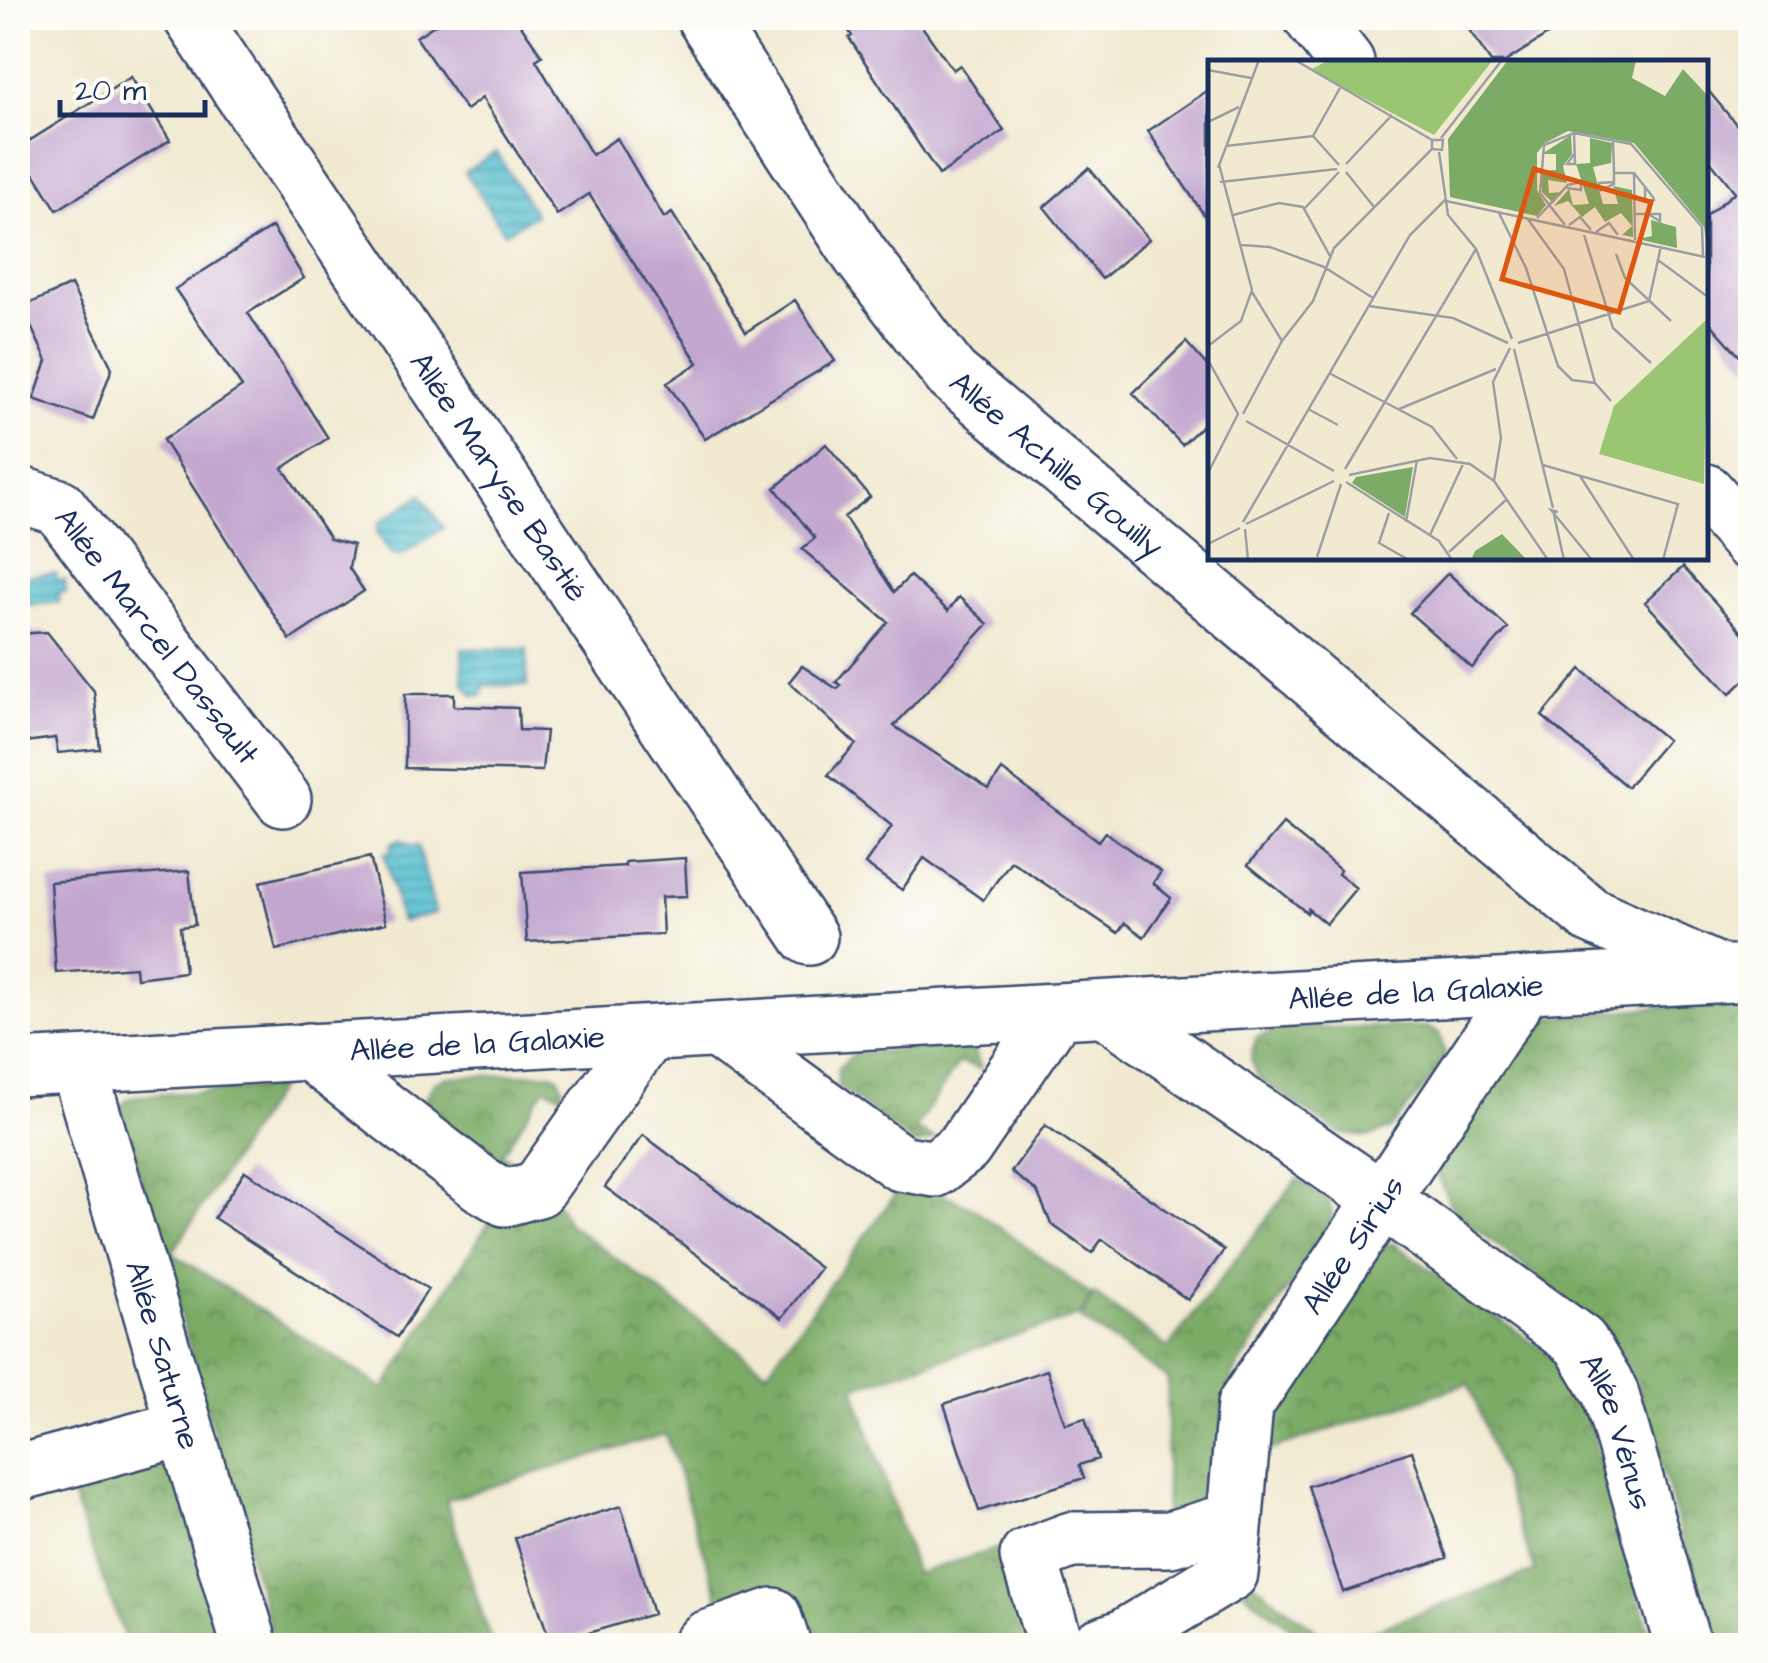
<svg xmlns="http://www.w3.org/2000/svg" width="1768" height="1663" font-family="'Architects Daughter',sans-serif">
<defs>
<pattern id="forest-crowns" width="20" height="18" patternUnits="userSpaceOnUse" patternTransform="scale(2.5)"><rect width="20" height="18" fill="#7bab66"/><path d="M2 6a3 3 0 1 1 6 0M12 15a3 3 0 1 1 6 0" fill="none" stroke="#648c57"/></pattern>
<pattern id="water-rules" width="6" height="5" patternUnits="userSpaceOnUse" patternTransform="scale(2.5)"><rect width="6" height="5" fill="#54bfd0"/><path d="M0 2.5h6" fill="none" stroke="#459cac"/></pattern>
</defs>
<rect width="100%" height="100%" fill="#fdfcf7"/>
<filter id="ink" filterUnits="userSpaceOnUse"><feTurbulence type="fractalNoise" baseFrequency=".01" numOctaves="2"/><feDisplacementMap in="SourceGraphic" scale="20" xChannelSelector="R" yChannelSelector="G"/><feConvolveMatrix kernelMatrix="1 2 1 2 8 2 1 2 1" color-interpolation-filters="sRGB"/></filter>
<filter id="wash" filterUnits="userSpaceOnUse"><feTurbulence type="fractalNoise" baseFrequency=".0048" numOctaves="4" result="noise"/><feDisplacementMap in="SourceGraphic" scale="40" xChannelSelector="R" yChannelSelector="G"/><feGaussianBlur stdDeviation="2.25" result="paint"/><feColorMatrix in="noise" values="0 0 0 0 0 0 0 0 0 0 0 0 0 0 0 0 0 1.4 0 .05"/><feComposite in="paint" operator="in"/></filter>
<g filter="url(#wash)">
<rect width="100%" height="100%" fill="#f1ead1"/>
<path fill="url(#forest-crowns)" stroke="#4b6d62" stroke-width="2.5" d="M1750 998V1645H1713L1637 1384 1604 1330 1453 1210 1434 1168 1539 1019Z
M1425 1027 1439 1033 1445 1054 1436 1073 1390 1129 1367 1137 1339 1133 1259 1079 1251 1059 1256 1038 1281 1028Z
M959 1045 975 1051 981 1069 959 1062 915 1129 935 1139 916 1145 838 1086V1068L854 1054Z
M552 1073 558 1076 566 1098 545 1087 502 1154 519 1165 504 1171 431 1117 425 1099 435 1082 448 1077Z
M279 1087 172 1253 384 1389 490 1221 557 1203 569 1224 767 1371 900 1188 931 1189 973 1208 1091 1295 1079 1316 854 1387 916 1574 1006 1546 1038 1645H801L726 1621 666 1434 446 1500 492 1645H275L120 1107 128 1099 138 1096Z
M1297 1179 1328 1199 1333 1218 1233 1375 1212 1492 1201 1515 1165 1518 1168 1379 1081 1319 1094 1294 1168 1348Z
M1393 1243 1561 1363 1582 1396 1653 1645H1313L1243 1591 1251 1581 1335 1644 1535 1571 1469 1383 1264 1452V1425L1368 1252Z
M172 1456 229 1645H106L125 1638 68 1485Z"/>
<path fill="url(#water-rules)" stroke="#387797" stroke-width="2.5" d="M496 152 535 214 504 233 465 172Z
M421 495 443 528 401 556 391 554 377 533 379 523Z
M56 573 57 581 65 580 66 592H59V602L18 606V577Z
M462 649H527V686L484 685 482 696 473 695 463 682Z
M401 839 412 846 418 845 435 913 401 922 384 853 390 852 392 843Z"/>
<g id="blocks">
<path fill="#c3a7cf" d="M445 18H516L542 56 536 60 592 155 617 138 664 218 672 213 746 332 795 300 835 361 705 439 667 383 698 363 589 194 557 215 482 98 466 110 416 37Z
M841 18H916L953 70 960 65 1004 131 939 175 849 38 852 36Z
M1461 18H1574L1505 62H1491Z
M131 77 170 140 57 210 18 148Z
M1706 88 1750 141V368L1706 318V216L1735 192 1706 155Z
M1210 89V224L1148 131Z
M1089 168 1149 239 1102 279 1044 207Z
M272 227 304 278 248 313 328 438 283 468 330 539 353 545 349 568 364 591 290 640 163 440 242 387 175 289Z
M71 285 112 368 93 420 34 399 47 361 22 307Z
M1186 342 1210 369V418L1182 445 1133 393Z
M826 444 870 497 844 517 894 592 910 576 948 611 959 597 988 624 894 726 989 789 1002 770 1098 841 1105 832 1161 872 1153 883 1171 898 1144 937 1125 923 1118 933 1011 861 983 900 924 858 902 890 865 864 892 826 828 775 856 744 789 682 802 666 837 689 841 685 836 682 888 622 802 549 815 538 775 488Z
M1683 567 1750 641V675L1730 694 1645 602Z
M1448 573 1508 628 1472 668 1410 613Z
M47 632 94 691 100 749 58 753 55 738 18 743V634Z
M1581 669 1667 740 1627 787 1542 716Z
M405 694H454V706L518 708 519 730 546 731 542 771 405 768Z
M1283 824 1340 870 1338 874 1356 888 1326 924 1308 909 1307 913 1248 865Z
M370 857 386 923 276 950 260 882Z
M685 858 687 896 661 897 663 934 527 942 522 872 625 866V862Z
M189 871 195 925 180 927 185 972 136 978 135 967 56 973 50 882Z
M1045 1125 1224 1250 1188 1300 1102 1239 1092 1253 1051 1224 1037 1191 1011 1172Z
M643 1135 820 1268 782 1318 605 1187Z
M245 1171 428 1289 397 1337 214 1218Z
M1047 1370 1065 1424 1085 1418 1098 1459 1079 1465 1084 1478 979 1511 944 1404Z
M1412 1451 1447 1558 1343 1592 1308 1486Z
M621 1506 653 1614 551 1644 515 1538Z"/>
</g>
</g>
<g filter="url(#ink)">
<use href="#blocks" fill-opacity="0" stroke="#3b4b6f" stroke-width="2.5"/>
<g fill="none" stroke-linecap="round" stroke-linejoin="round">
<defs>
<g id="street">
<path id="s1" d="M192 18 809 937"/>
<path id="s2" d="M705 18 860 255 951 374 1590 915 1716 971"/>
<path d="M1312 18 1346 62"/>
<path d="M1706 492 1750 542"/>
<path id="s3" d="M18 494 59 507 283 799"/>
<path id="s4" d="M1105 1009 1380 1198 1580 1342 1610 1392 1683 1646"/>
<path d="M717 1030 900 1163 935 1169 964 1147 1056 1012"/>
<path d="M308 1051 481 1184 505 1198 538 1189 648 1034"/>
<path id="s5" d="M78 1065 250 1646"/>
<path id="s6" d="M18 1068 1750 973"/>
<path d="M18 1473 184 1428"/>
<path d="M700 1646 706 1639 773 1616 783 1646"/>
<path d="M1056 1646 1028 1556 1071 1540 1170 1539 1232 1521"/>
<path id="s7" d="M1099 1646 1124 1637 1230 1573 1245 1405 1525 986"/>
</g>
</defs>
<use href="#street" stroke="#3b4b6f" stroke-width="60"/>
<use href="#street" stroke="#fff" stroke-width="55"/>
</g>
</g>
<g text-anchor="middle" stroke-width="9" stroke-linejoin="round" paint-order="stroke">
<g font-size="32" fill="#1b2f5e" stroke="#fdfcf7">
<text dy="11" stroke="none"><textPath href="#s2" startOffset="572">Allée Achille Gouilly</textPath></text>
<text dy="11" stroke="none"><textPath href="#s1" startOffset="552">Allée Maryse Bastié</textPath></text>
<text dy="11" stroke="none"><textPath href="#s3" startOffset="205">Allée Marcel Dassault</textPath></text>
<text dy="11" stroke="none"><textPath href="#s6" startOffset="1400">Allée de la Galaxie</textPath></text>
<text dy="11" stroke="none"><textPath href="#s6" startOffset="460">Allée de la Galaxie</textPath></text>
<text dy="11" stroke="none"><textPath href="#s7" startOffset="512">Allée Sirius</textPath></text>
<text dy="11" stroke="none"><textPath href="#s5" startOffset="302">Allée Saturne</textPath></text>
<text dy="11" stroke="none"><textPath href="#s4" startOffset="678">Allée Vénus</textPath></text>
</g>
</g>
<g transform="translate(1208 60)">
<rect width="500" height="500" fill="#f1ead1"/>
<path d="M300 0H428L424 18 457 36 475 9 500 36V193L496 167 426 83 360 71 337 83 329 93V130L338 145 329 156 242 137 240 79ZM363 75 364 94 355 106 359 123 340 120 341 133 355 132 345 143 334 132 333 111 348 110V94H334ZM382 78 404 83 403 103 385 107 395 144H410L405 126 424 130 425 177 414 175 424 166 413 153 397 162 387 147 374 157 360 141 346 146 361 129 365 145 381 144 368 104 382 103ZM443 160 468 167 469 188 429 179 444 176ZM205 407 197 457 144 423 148 417ZM294 474 319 500H263L267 491Z" fill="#7bab66"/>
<path d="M121 0H285L226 75 102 10Z" fill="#9ac674"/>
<path d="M500 258 496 424 391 394 406 346Z" fill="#9ac674"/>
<path fill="none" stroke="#9b9fa3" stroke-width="2.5" d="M87 0 224 80M0 10 43 18M0 62 31 47M366 73 367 104H359L366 94M105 76 132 28M233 78 294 0M405 80 406 113H426L427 180M18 86 105 76 131 105M231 92 240 155 268 189 304 279M138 104 184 55M10 108 51 0M138 112 166 147M406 113V124L391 131V123L406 122M426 113 445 137 446 140 437 141V127M12 122 129 109M238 141 497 197M97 148 131 112M290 151 318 208 350 306 364 320 387 323 403 341M426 154H452V161L440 154M25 155 71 143 95 147 122 196M319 158 356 209 387 323M329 158 360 125 373 122V130L359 128M357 165 332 133 336 85 366 73 423 84 494 167 495 197M361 165 372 157 383 170M388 172 401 163 410 175M376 175 405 268 443 303M33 185 62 187 116 207 165 238M408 194 417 218 463 261M450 200 500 237M44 232 74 281M161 246 245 258 300 283M310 283 441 241 453 186M0 286 33 261 44 230 11 104M306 289 345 448M0 300 30 354 0 413M121 313 224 367 249 399M100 349 130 365M191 349 288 309M35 354 74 281 105 241 126 188 224 89V80H235L234 90 224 89M38 361 126 411M335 405 470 444 455 500M137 409 268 189M141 415 222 398 262 404 286 421 340 500M372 416 426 500M286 421 293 378 285 322 302 288M138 422 231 481 244 500M350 452 343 450 384 500M181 453 171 483 201 500M346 455 356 500M35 462 202 175 238 139M198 462 209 400M38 464 126 421M37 469 40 500M222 475 256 402M0 484 32 468M241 492 299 439M109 497 133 424M93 500H125"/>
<path fill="#de5710" fill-opacity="0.15" stroke="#de5710" stroke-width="5" d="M326 109 443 142 411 252 294 219Z"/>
<rect width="500" height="500" fill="none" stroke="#1b2f5e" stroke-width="5"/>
</g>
<rect width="1768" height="1663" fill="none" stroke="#fdfcf7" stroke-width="60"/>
<path d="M60 100v15h145v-15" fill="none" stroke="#1b2f5e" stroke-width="5"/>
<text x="75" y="100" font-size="30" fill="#1b2f5e" stroke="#fdfcf7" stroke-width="8" paint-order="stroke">20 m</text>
</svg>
